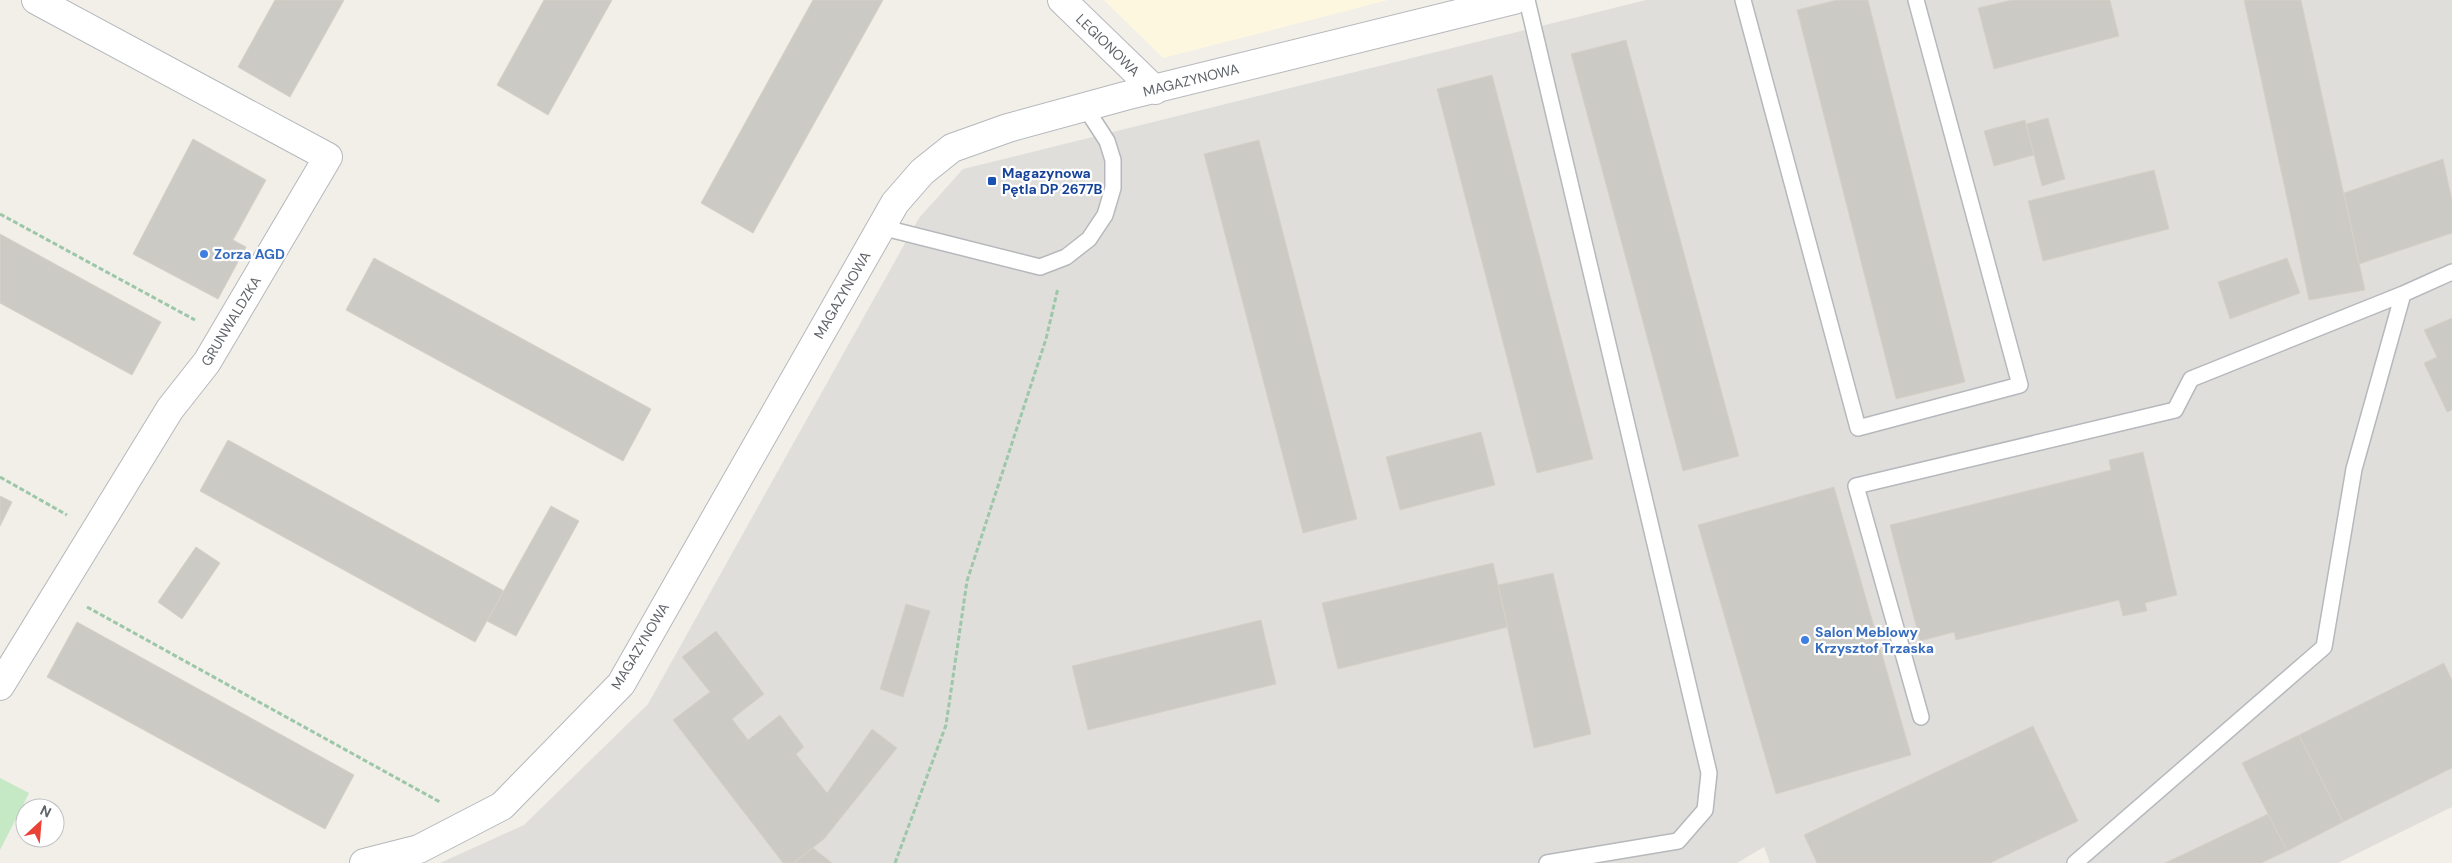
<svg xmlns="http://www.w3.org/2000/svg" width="2452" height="863" font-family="'DM Sans',sans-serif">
<rect width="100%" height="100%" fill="#f1efe8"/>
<path fill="#fef7e0" d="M1104 0H1388L1163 58Z"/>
<path fill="#e0deda" d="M1646 0H2452V807L2338 863H1770L1764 847 1737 863H440L524 825 648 704 919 218 963 169Z"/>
<path fill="#c5e8c5" d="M0 778 29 793 0 850Z"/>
<path fill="#cccac5" stroke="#d6d1c6" d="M275 0H344L290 97 238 67Z
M544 0H612L548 115 497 85Z
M813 0H883L753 233 701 203Z
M1837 0H1868L1965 382 1896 399 1797 10Z
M2012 0H2110L2119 36 1994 69 1978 8Z
M2244 0H2301L2365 290 2309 300Z
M1626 40 1739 456 1683 471 1571 54Z
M1492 75 1593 459 1537 473 1437 89Z
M2048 118 2065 179 2042 186 2026 124Z
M2025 120 2034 155 1994 166 1984 131Z
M193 139 266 180 233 240 246 247 218 299 133 254Z
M1259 140 1357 519 1303 533 1204 154Z
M2443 159 2452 200V233L2359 264 2344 193Z
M2154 170 2169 229 2043 261 2028 201Z
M0 234 161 322 132 375 0 303Z
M374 258 651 409 623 461 346 310Z
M2287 258 2300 293 2230 319 2218 282Z
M2452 318V410L2447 412 2424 363 2437 357 2424 330Z
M1481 432 1495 485 1400 510 1386 457Z
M228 440 504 591 475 642 200 491Z
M2143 452 2177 595 2145 603 2147 611 2123 616 2119 600 1956 640 1954 632 1920 641 1890 525 2111 470 2109 460Z
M1834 487 1911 755 1776 794 1698 525Z
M0 496 12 502 0 526Z
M551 506 579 521 516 636 487 621Z
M196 547 220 563 182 619 158 602Z
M1493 563 1508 627 1338 669 1322 603Z
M1553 573 1591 734 1534 748 1498 585Z
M906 604 930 611 903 697 880 689Z
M1261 620 1276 684 1088 730 1072 666Z
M77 622 354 775 325 829 47 677Z
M716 631 764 694 732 719 748 740 780 715 804 747 796 754 827 793 872 729 897 748 824 839 793 863H783L673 720 710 692 682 657Z
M2444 663 2452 680V768L2343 822 2299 735Z
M2033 726 2078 821 1990 863H1817L1804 835Z
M2299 735 2343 822 2287 851 2242 763Z
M2268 814 2287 851 2261 863H2165Z
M813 848 832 863H793Z"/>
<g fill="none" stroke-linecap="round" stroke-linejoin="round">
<defs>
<path id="service" d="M1527 0 1709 773 1705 810 1678 841 1547 863
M1743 0 1858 428 2020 385 1916 0
M881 227 1040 267 1066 257 1089 239 1105 215 1113 188V160L1107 141 1085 107
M1921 717 1856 486 2175 410 2191 379 2403 294 2452 272
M2075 863 2324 647 2354 469 2403 294"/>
<path id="minor" d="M1062 0 1155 90
M0 686 170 409 207 362 328 157 36 0
M364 863 419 849 502 806 621 684 895 203 922 172 952 148 1008 128 1125 96 1514 0"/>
</defs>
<use href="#service" stroke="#b5b8bc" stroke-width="18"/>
<use href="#minor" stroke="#b5b8bc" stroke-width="30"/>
<path stroke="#9cc7a9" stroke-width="3" stroke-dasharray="5 2.5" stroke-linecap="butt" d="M0 214 195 320
M0 477 67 515
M87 607 440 802
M895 863 946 725 967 581 1046 339 1058 288"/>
<use href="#service" stroke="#fff" stroke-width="15"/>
<use href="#minor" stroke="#fff" stroke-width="28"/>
</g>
<rect fill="#1a4fb4" stroke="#fff" stroke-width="2" x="987" y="176" width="10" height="10" rx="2.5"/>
<g fill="#3f7fe0" stroke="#fff" stroke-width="2">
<circle cx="204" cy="254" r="5"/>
<circle cx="1805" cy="640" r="5"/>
</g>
<g text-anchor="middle" stroke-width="4.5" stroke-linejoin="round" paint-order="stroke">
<g font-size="14" fill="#5f6368" stroke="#fff">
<text transform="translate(1108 45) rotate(44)" y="5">LEGIONOWA</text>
<text transform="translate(1191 80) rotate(-14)" y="5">MAGAZYNOWA</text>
<text transform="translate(842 295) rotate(-60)" y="5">MAGAZYNOWA</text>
<text transform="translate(231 321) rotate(-59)" y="5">GRUNWALDZKA</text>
<text transform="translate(640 646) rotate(-59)" y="5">MAGAZYNOWA</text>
</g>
<g font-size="14" font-weight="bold" fill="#164399" stroke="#fff" text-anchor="start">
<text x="1002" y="178">Magazynowa<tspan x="1002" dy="16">Pętla DP 2677B</tspan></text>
</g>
<g font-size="14" font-weight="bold" fill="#366cbe" stroke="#fff" text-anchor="start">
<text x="214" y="259">Zorza AGD</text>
<text x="1815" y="637">Salon Meblowy<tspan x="1815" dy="16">Krzysztof Trzaska</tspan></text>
</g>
</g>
<g transform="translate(40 823) rotate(26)"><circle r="24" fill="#ffffff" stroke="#bfc1c3"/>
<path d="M0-4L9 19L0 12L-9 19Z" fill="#ea4335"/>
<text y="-8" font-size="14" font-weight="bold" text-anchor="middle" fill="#5f6368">N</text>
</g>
</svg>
